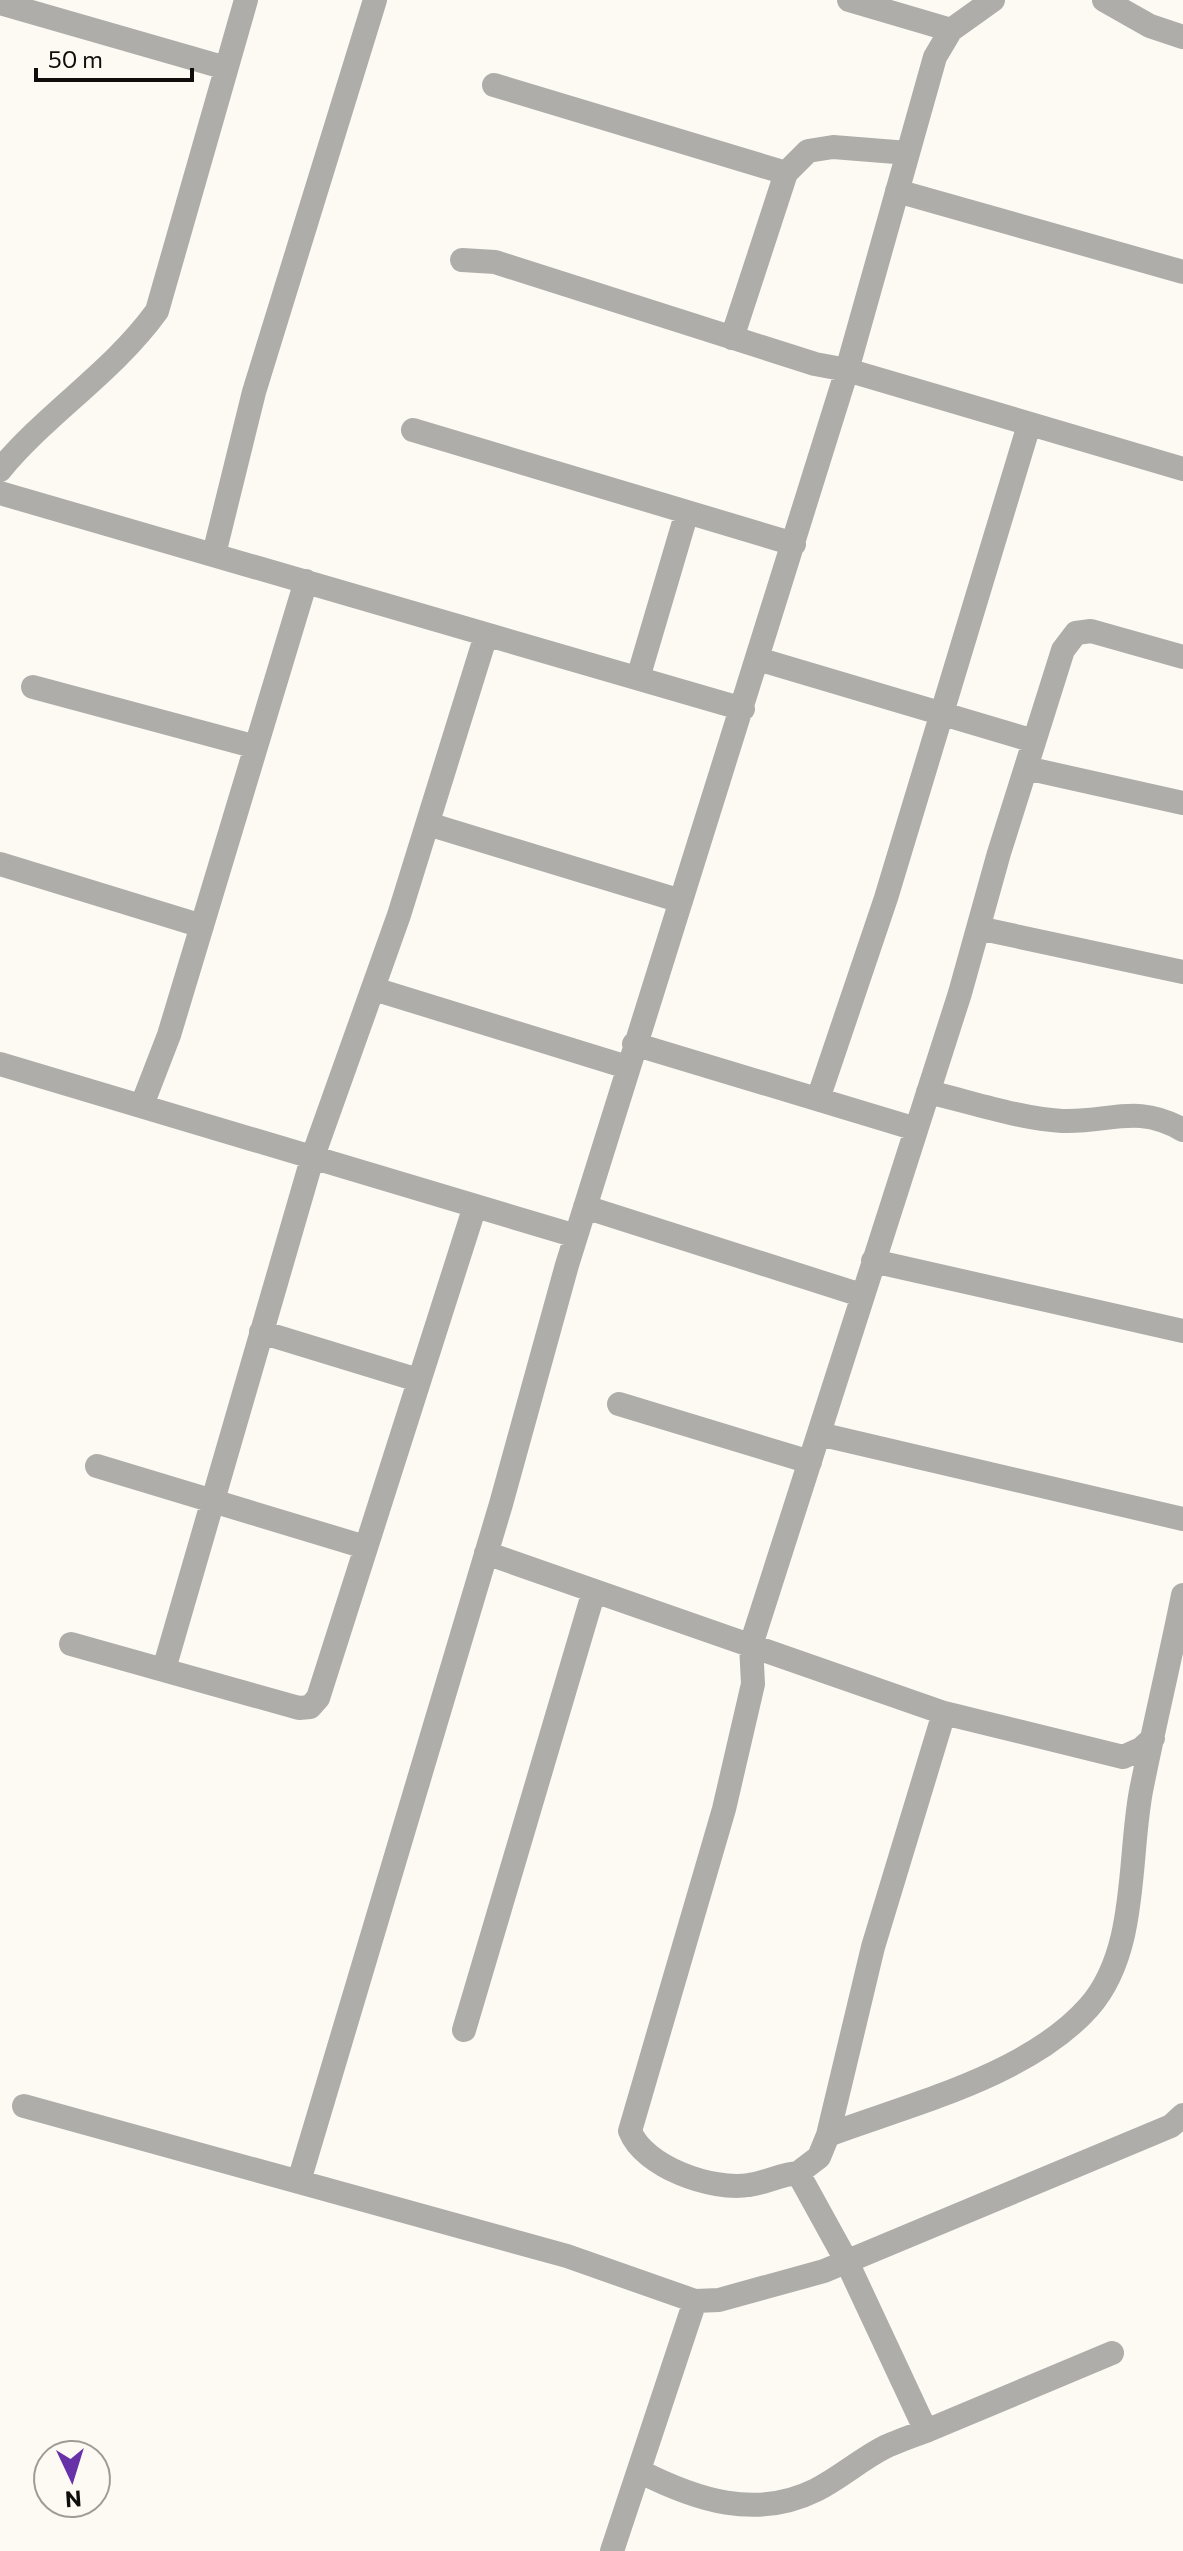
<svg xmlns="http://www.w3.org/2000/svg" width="1183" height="2551" font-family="Commissioner,sans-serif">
<rect width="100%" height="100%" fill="#fdfaf3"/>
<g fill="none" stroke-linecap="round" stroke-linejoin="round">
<path stroke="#aeadaa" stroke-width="24" d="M849 0 951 30
M1104 0 1150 26 1183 37
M0 3 226 68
M494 85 786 173
M897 191 1183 272
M462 260 495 262 815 364 847 370 1183 469
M732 338 786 173 808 151 833 147 908 153
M413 430 794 544
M0 470C47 413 113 372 157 311L246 0
M0 493 743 709
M214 554 254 392 375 0
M758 659 1034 741
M638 678 687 512
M33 687 256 747
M1026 768 1183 803
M428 824 681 901
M0 864 202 926
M978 928 1183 972
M374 989 627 1067
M634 1044 916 1129
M0 1064 576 1236
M928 1092C971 1102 1017 1118 1062 1121 1110 1123 1136 1103 1183 1130
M818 1099 886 898 1029 425
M142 1105 169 1035 306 581
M585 1207 861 1295
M873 1261 1183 1331
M261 1332 418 1380
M619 1404 810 1462
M819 1434 1183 1519
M97 1466 365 1547
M486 1553 944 1713 1123 1757 1141 1749 1153 1738
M71 1644 299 1708 310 1707 318 1698 475 1206
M164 1669 312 1159 399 915 486 635
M464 2030 594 1591
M24 2106 567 2256 695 2301
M828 2135C911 2104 1029 2075 1089 2007 1138 1951 1128 1861 1141 1791 1154 1726 1170 1660 1183 1595
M798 2173 819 2157 828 2135 873 1947 944 1713
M299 2181 501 1504 567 1265 847 370 935 57 951 30 993 0
M1112 2353 926 2431 847 2262 798 2173C781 2174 766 2183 749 2185 712 2191 644 2167 630 2131L724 1809 753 1684 751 1645 960 993 999 853 1063 650 1076 633 1091 631 1183 657
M639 2471C696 2500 756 2520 816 2490 840 2478 861 2459 885 2447 898 2441 912 2436 926 2431
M612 2551 695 2301 719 2300 824 2271 1171 2126 1183 2115"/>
</g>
<g transform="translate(72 2479) rotate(176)"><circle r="38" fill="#fdfaf3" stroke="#9e9c97" stroke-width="2"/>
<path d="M0-6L14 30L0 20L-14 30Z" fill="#6731a8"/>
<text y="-12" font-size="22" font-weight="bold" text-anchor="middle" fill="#100e0c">N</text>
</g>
<path d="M36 68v12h156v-12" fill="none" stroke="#100e0c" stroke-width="4"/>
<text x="48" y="68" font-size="24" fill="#100e0c" stroke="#fdfaf3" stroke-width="6" paint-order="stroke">50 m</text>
</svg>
